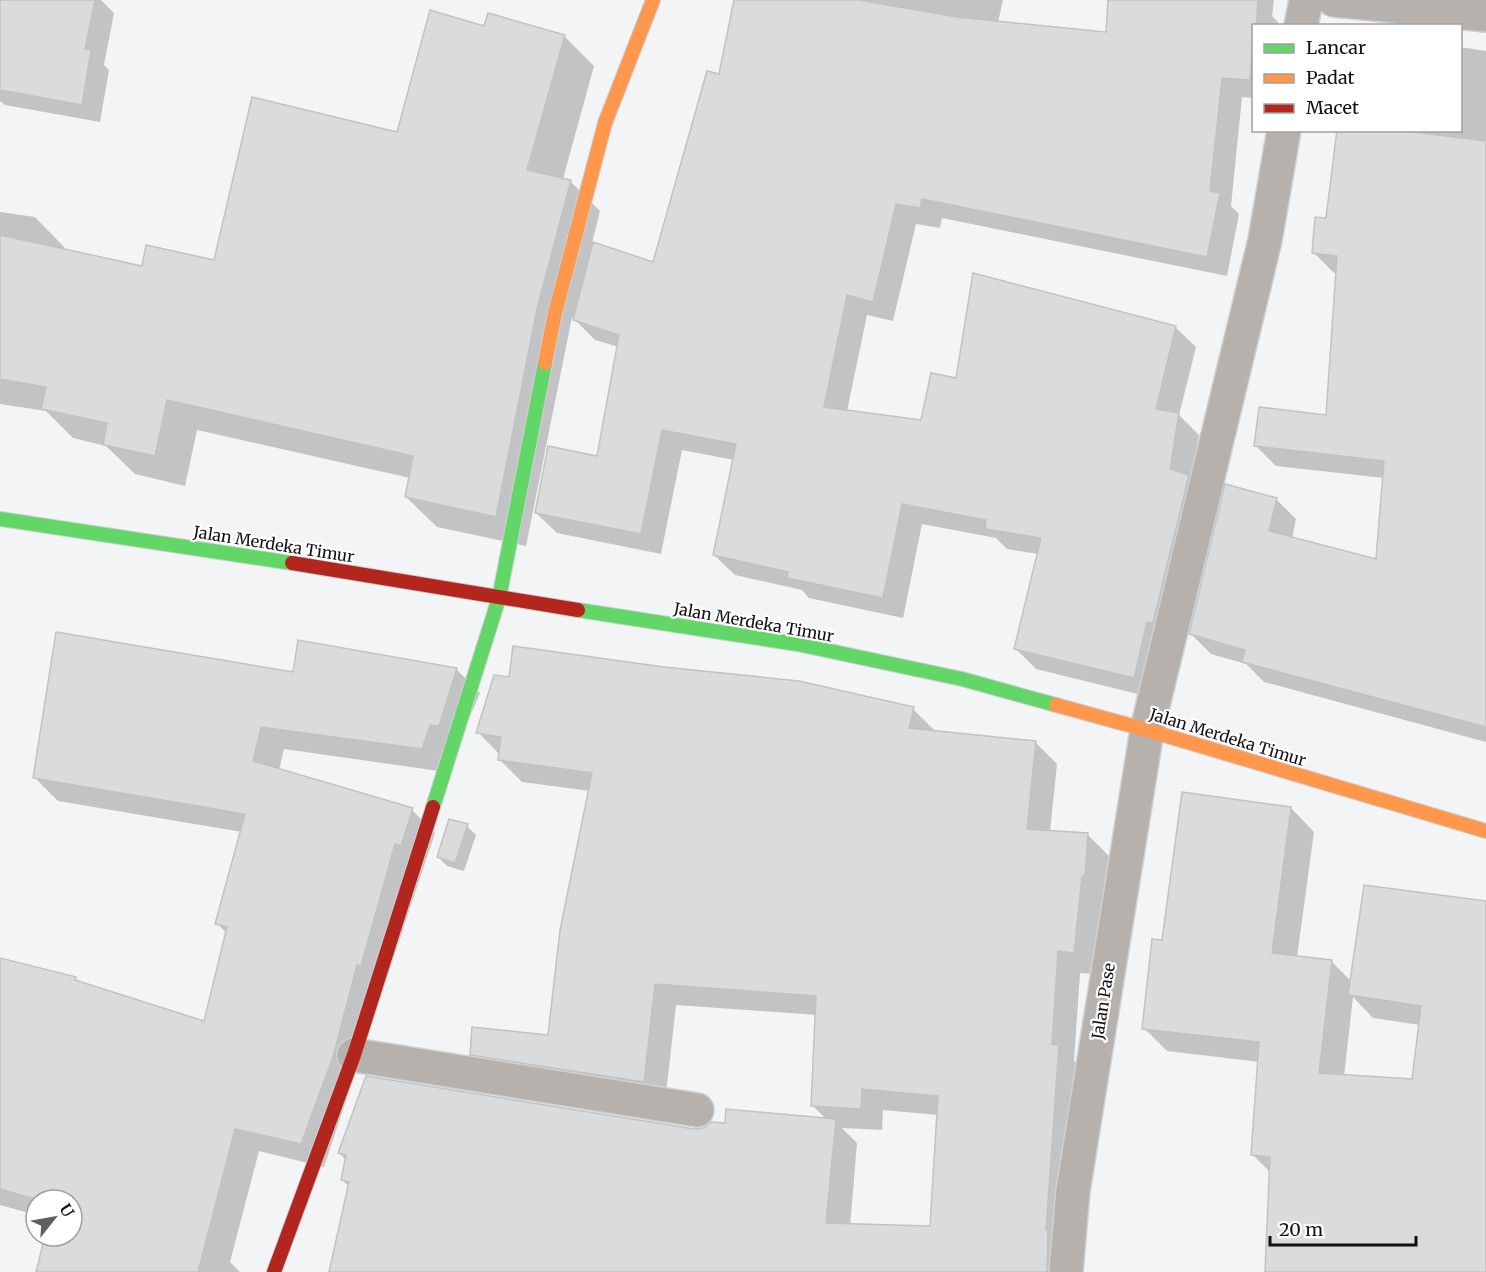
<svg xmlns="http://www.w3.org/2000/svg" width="1486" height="1272" font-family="Merriweather,serif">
<rect width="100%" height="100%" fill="#f2f4f6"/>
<path fill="#0003" fill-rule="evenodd" d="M0 0H101L114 13 104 65 109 70 100 122 5 105 0 101Z
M735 0H1003L998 22 1107 34 1110 0H1274L1272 16 1278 22V26H1254V98L1242 97 1231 206 1239 214 1227 276 942 218 940 228 916 224 893 321 867 315 847 411 922 421 958 380 1175 327 1196 347 1179 415 1199 435 1154 698 1036 669 1016 649 1039 554 1007 549 996 538 922 524 903 618 809 598 802 590 735 575 714 555 734 460 682 450 661 554 557 533 536 513 599 458 619 347 595 340 572 317 526 546 437 527 406 497 410 478 197 430 185 486 135 474 106 446 73 438 46 411 0 404V212L35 217 65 248V251L143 268 215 262 398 134 485 28 564 36 594 66 563 179 570 181 600 211 592 243 654 264 799 104Z
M1460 47 1486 51V742L1264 682 1246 664 1211 654 1191 634 1276 499 1296 519 1292 539 1377 561 1384 478 1276 466 1256 446 1327 416 1337 273H1334L1314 253 1327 219 1339 130H1460Z
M456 669 480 693 446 772 284 749 279 770 412 810 435 833 324 1167 259 1151 230 1262 240 1272H37L46 1236H72V1200H36V1215L0 1205V960L75 978 80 983 205 1023 227 934 217 923 242 832 58 801 35 778 294 673Z
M913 709 935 731 1035 742 1057 764 1050 832 1088 835 1110 857 1107 897H1103L1096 974 1080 973 1074 1061 1080 1068 1069 1272H331L350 1187 342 1180 346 1160 339 1153 827 1120 812 1105 817 1015 676 1005 665 1103 493 1076 471 1054 549 1036 590 791 522 782 500 760 499 754 478 732ZM883 1110 938 1115 932 1228 850 1226 857 1143 842 1128 882 1130Z
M1291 808 1314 832 1297 957 1331 961 1352 982 1486 902V1272H1267L1271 1173 1253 1155 1260 1062 1167 1051 1144 1028 1163 942ZM1353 997 1373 1018 1420 1025 1414 1081 1344 1076Z
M467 826 476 835 464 871 447 866 438 857Z"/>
<path fill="#dadbdd" stroke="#c1c2c3" stroke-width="1.5" d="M0 0H95L85 49 91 50 82 105 0 90Z
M734 0H859L957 17 1106 32 1108 0H1258L1256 26H1254L1250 80 1222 78 1210 191 1220 193 1207 257 922 199 920 208 896 204 873 302 847 295 824 407 921 420 931 373 956 378 973 273 1176 326 1156 409 1179 413 1170 469 1189 475 1153 623 1147 622 1134 678 1014 649 1041 538 985 529 986 520 902 504 883 598 787 578 788 572 713 555 736 444 662 430 641 534 535 513 548 446 597 456 619 335 573 320 593 242 653 262 707 71 719 74Z
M430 10 484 26 488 13 565 35 527 170 571 180 537 309 496 517 405 497 413 456 167 400 155 456 103 445 107 423 41 409 46 387 0 379V235L142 266 146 245 214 260 252 97 397 132Z
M1337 130H1397L1486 141V727L1242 662 1245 650 1189 634 1225 484 1277 498 1269 531 1376 559 1384 461 1254 446 1259 407 1326 415 1337 256 1312 253 1315 217 1326 218Z
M56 632 293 672 298 640 457 668 439 726 430 725 422 749 261 727 253 761 413 808 401 846 395 844 361 966 357 965 333 1057 301 1144 235 1129 198 1272H36L45 1236H72V1200H38L0 1189V958L76 977 75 980 204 1021 227 927 215 924 245 814 33 778Z
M513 646 664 667 799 681 914 707 909 728 1036 741 1027 829 1088 833 1085 876H1082L1074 953 1058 951 1052 1044 1059 1045 1046 1230H1048L1047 1272H329L349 1182 341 1180 346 1155 338 1153 366 1076 694 1129 703 1128 711 1122 725 1123 726 1109 836 1119 826 1223 930 1226 938 1096 862 1089 861 1109 811 1106 816 996 655 984 644 1082 470 1055 472 1027 548 1035 560 930 592 773 498 760 501 737 476 733 494 675 509 677Z
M1182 792 1291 807 1272 953 1332 960 1319 1073 1412 1079 1421 1006 1348 995 1364 885 1486 901V1272H1265L1270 1157 1251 1155 1259 1042 1142 1029 1152 939 1162 940Z
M449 819 468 824 455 863 437 857Z"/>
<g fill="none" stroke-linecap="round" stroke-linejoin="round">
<defs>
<path id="street" d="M1334 0 1486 15
M1301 26 1306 0
M354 1055 697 1110
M1066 1272 1073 1191 1147 730 1265 240 1284 130"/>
<path id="fast" d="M0 519 292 563
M578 610 797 644 962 679 1056 705
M433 807 499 598 545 363"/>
<path id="slow" d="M545 363 555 313 605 123 653 0
M1056 705 1147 730 1486 831"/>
<path id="jam" d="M292 563 578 610
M274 1272 354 1055 433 807"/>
</defs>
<use href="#street" stroke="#cfd0d1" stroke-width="36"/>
<use href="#fast" stroke="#cfd0d1" stroke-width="16"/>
<use href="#slow" stroke="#cfd0d1" stroke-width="16"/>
<use href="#jam" stroke="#cfd0d1" stroke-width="16"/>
<use href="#street" stroke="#b6b1ac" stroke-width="33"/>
<use href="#fast" stroke="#63d668" stroke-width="14"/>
<use href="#slow" stroke="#ff974d" stroke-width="14"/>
<use href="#jam" stroke="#b3261e" stroke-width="14"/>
</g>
<g text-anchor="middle" stroke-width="4.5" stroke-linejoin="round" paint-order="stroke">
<g font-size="16" fill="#111113" stroke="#fff">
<text transform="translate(274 544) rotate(9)" y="6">Jalan Merdeka Timur</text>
<text transform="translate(754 622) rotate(10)" y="6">Jalan Merdeka Timur</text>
<text transform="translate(1228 737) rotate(17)" y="6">Jalan Merdeka Timur</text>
<text transform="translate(1103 1001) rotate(-81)" y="6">Jalan Pase</text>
</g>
</g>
<rect x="1252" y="24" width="210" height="108" fill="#ffffff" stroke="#a0a0a1" stroke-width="1.5"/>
<rect x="1264" y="44" width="30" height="9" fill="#63d668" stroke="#a0a0a1" stroke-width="1.5"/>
<text x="1306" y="54" font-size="18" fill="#111113">Lancar</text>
<rect x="1264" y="74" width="30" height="9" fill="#ff974d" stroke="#a0a0a1" stroke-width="1.5"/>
<text x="1306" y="84" font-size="18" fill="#111113">Padat</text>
<rect x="1264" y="104" width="30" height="9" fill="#b3261e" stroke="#a0a0a1" stroke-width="1.5"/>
<text x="1306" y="114" font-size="18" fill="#111113">Macet</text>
<g transform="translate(54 1218) rotate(59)"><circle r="28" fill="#ffffff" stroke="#a0a0a1" stroke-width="1.5"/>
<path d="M0-4.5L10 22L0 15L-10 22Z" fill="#606062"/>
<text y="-9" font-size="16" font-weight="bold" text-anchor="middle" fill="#111113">U</text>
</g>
<path d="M1270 1236v9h146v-9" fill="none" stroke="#111113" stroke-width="3"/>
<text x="1279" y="1236" font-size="18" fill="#111113" stroke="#ffffff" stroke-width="4.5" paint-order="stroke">20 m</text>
</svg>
